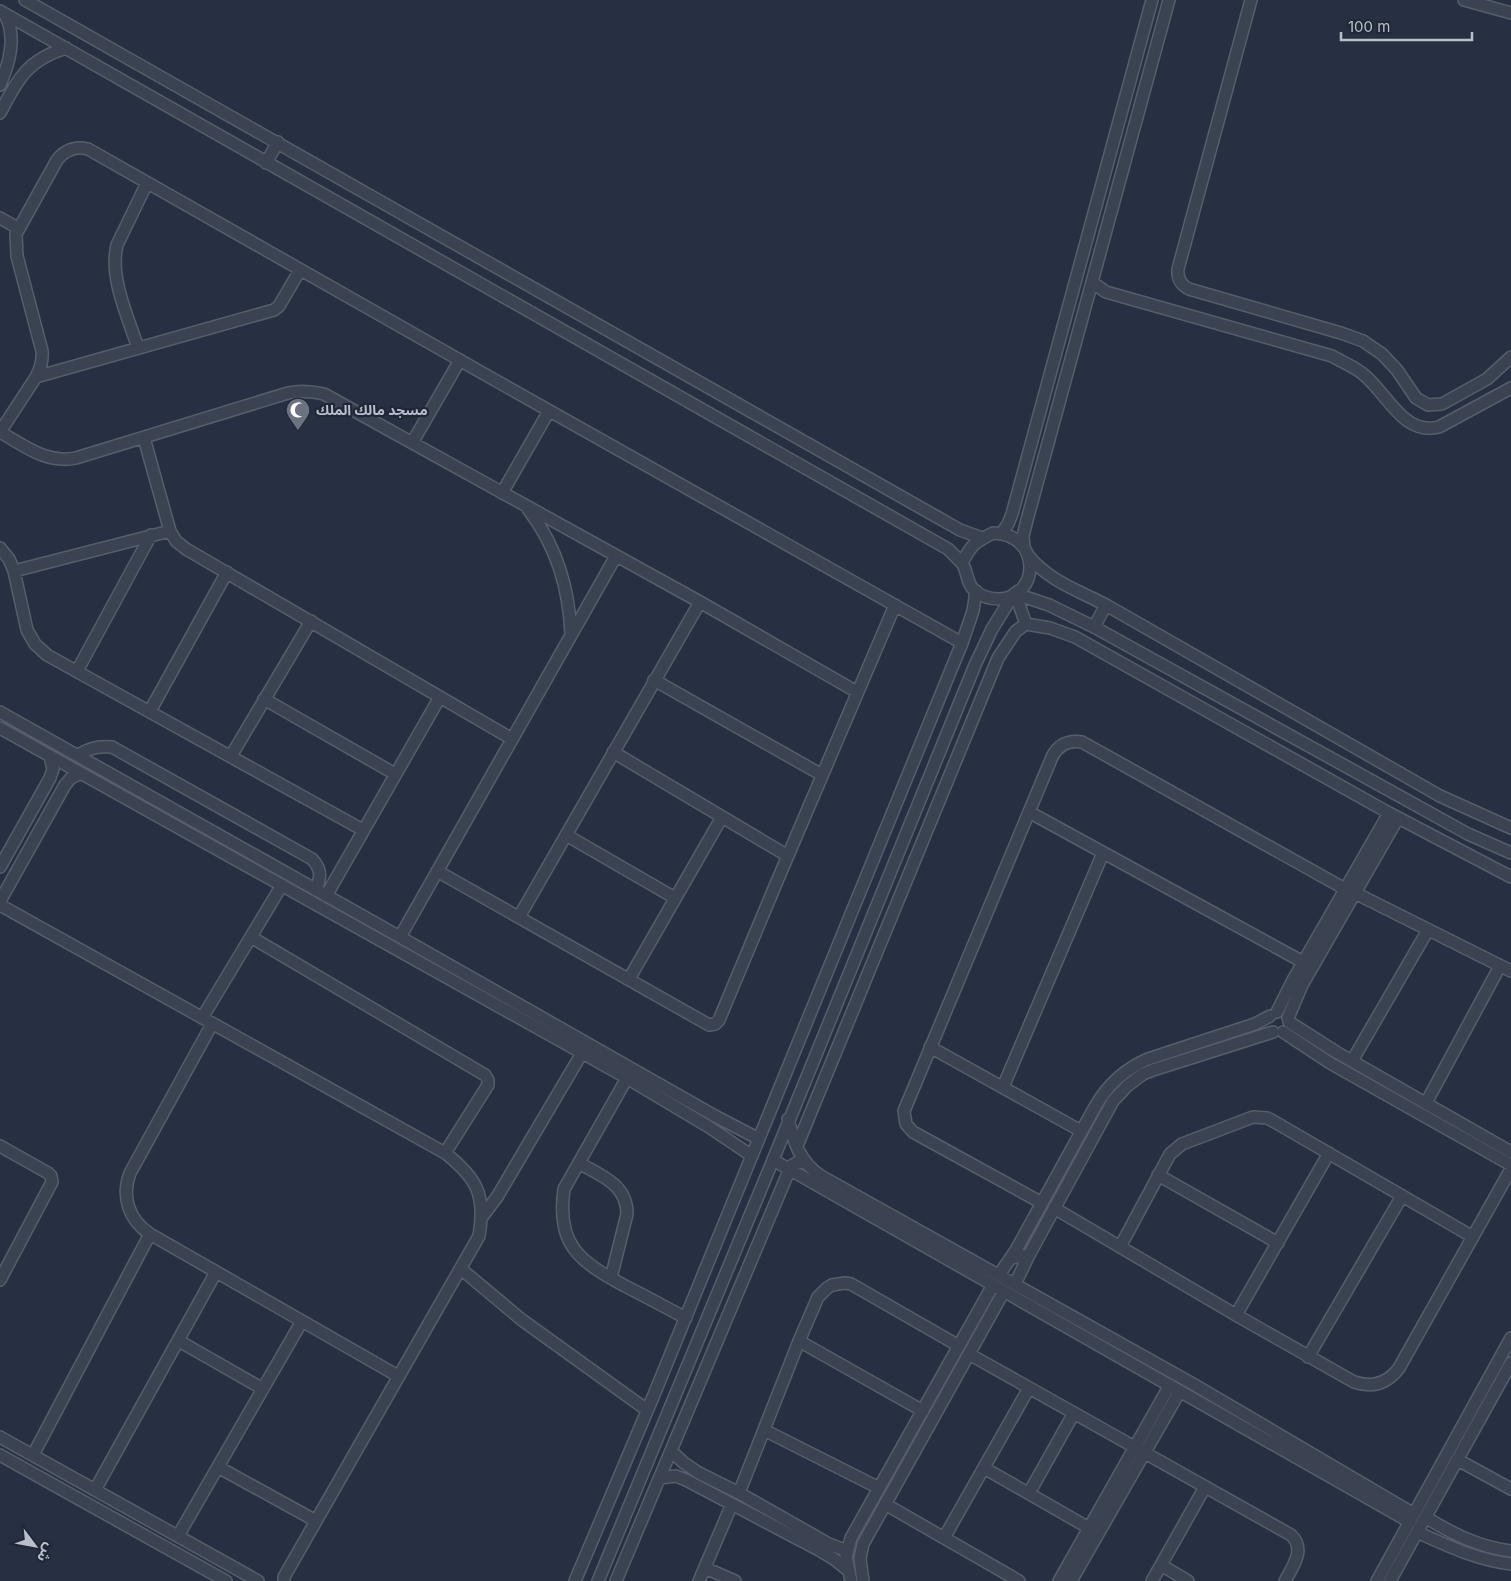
<svg xmlns="http://www.w3.org/2000/svg" width="1511" height="1581" font-family="Inter,'Noto Sans Arabic',sans-serif">
<rect width="100%" height="100%" fill="#273042"/>
<g fill="none" stroke-linecap="round" stroke-linejoin="round">
<defs>
<path id="minor" d="M25 0 960 530 982 538
M1251 0 1178 269C1177 278 1181 285 1189 289L1341 333 1363 341 1382 354 1397 370 1416 398 1428 405 1442 404 1487 379 1511 357
M1464 0 1511 13
M0 11 948 549 962 563
M0 85C7 68 14 48 10 29 10 24 6 18 5 14
M0 113C18 79 27 60 66 48
M266 163 278 142
M0 218 18 228
M1092 282 1106 292 1332 356C1342 362 1355 367 1363 374 1388 394 1403 436 1439 427L1511 388
M138 348C128 317 109 277 117 245L147 183
M36 377 274 310 279 306 300 270
M0 432 36 377C41 368 43 361 42 351L17 256 16 234 57 160C65 150 75 146 88 149L493 379 962 643
M0 432C25 446 46 464 76 458L288 393C301 390 311 391 324 394L700 602 857 692
M144 438 170 531 176 541 186 549 512 739
M412 443 460 360
M502 493 549 411
M528 509C557 547 569 588 571 635
M993 533C1041 534 1041 596 1000 599 990 599 982 597 975 591 966 583 968 572 962 563 971 545 975 542 993 533Z
M1001 534 1008 524 1012 514 1152 0
M1024 547 1023 536 1027 520 1169 0
M0 548 9 559 14 571 27 630 35 644 47 655 363 830
M1028 555C1047 580 1079 591 1106 605L1440 796 1511 828
M14 571 170 531
M1018 591 1025 597 1049 605 1094 627 1468 834 1511 853
M1015 593 1026 624
M1094 627 1106 605
M77 671 151 535
M654 680 822 775
M264 699 395 774
M150 711 227 572
M0 712 400 937 715 1116 759 1139
M0 728 627 1078 709 1127 752 1156
M613 752 788 856
M78 755C90 748 98 746 112 747L312 859C322 870 321 877 316 890
M231 756 311 621
M1029 812 1303 962
M566 835 675 898
M0 867 50 778 53 769 50 757
M437 871 709 1025 715 1024 719 1020 778 879 895 605
M1355 893 1511 971
M326 896 440 697
M0 901 65 785 71 778 81 773
M0 905 445 1153C477 1178 486 1195 479 1236L284 1577V1581
M519 917 700 602
M251 937 485 1075 488 1080V1085L445 1153
M400 937 616 556
M629 979 722 817
M1277 1012 1293 980 1389 813
M202 1018 282 885
M1288 1018 1302 985 1398 818
M1289 1022 1336 1052 1511 1152
M212 1024 130 1173C121 1197 129 1220 150 1234L398 1376
M1283 1032 1330 1063 1511 1165
M930 1047 1081 1131
M1352 1061 1428 930
M627 1078 564 1189C556 1245 579 1261 625 1286 645 1296 665 1307 686 1318
M1003 1087 1103 853
M1426 1103 1500 966
M788 1119C794 1142 800 1163 821 1176L1193 1384 1414 1514
M0 1146 48 1173 51 1176 52 1182 0 1280
M797 1146 998 658 1016 631 1026 624 1050 628 1075 637 1389 813 1511 877
M773 1160 1410 1522
M579 1163C601 1176 627 1184 627 1214L611 1278
M1158 1175 1278 1243
M1042 1203 913 1132 906 1124 904 1111 1052 757C1058 745 1068 740 1082 742L1345 889
M1054 1208 1236 1315 1354 1382C1372 1388 1387 1384 1399 1368L1511 1169
M482 1217 497 1197 582 1053
M1120 1247 1170 1154 1182 1144 1253 1117 1267 1118 1273 1121 1473 1237
M1011 1258 1029 1255 1113 1101 1127 1086 1143 1074 1153 1070 1273 1032
M461 1269 522 1320 647 1410
M999 1275 1016 1250 1096 1105C1109 1083 1125 1069 1148 1059L1255 1024 1270 1016
M1015 1284 1029 1255
M1236 1315 1329 1153
M179 1341 263 1389
M799 1341 923 1411
M969 1354 1291 1535C1306 1549 1293 1566 1285 1581
M1308 1357 1402 1196
M764 1430 879 1488
M0 1437 258 1581
M671 1451 684 1463 699 1473 739 1493 829 1544 847 1551
M0 1455 226 1581
M33 1455 150 1234
M1458 1460 1511 1489
M218 1467 316 1521
M984 1468 1089 1528
M660 1478 676 1476 686 1480 819 1550 834 1559 849 1571
M95 1490 216 1272
M739 1493 799 1341 818 1297 827 1288 832 1285 845 1283 851 1284 959 1346
M1029 1493 1074 1413
M885 1504 1019 1581
M1425 1517C1453 1534 1479 1547 1511 1551
M1417 1532C1448 1546 1477 1560 1511 1564
M178 1536 302 1321
M944 1538 1029 1388
M1161 1565 1188 1581
M705 1568 735 1581
M575 1581 653 1397 962 643 973 611 976 591
M598 1581 773 1160 975 665 992 629 1013 595
M616 1581 791 1166 798 1162 805 1163
M699 1581 732 1504
M851 1581 846 1557 851 1538 993 1285
M863 1581 860 1559 863 1544 1004 1291
M1059 1581 1170 1385
M1071 1581 1180 1391
M1152 1581 1205 1487
M1377 1581 1511 1338
M1390 1581 1511 1363"/>
</defs>
<use href="#minor" stroke="#565e6c" stroke-width="14"/>
<use href="#minor" stroke="#3b4352" stroke-width="11"/>
</g>
<defs>
<symbol id="mosque-pin" viewBox="-11 -11 22 30"><path d="M0 17L-7.5 6A9.5 9.5 0 1 1 7.5 6Z" fill="#6b7280" stroke="#202837"/><path d="M3.5-4.9A6 6 0 1 0 3.5 4.9A5 5 0 1 1 3.5-4.9Z" fill="#fff"/></symbol>
</defs>
<g fill-rule="evenodd">
<use href="#mosque-pin" x="284" y="396" width="28" height="38"/>
</g>
<g text-anchor="middle" stroke-width="4.5" stroke-linejoin="round" paint-order="stroke">
<g font-size="14" font-weight="bold" fill="#b8becb" stroke="#202837" text-anchor="start">
<text x="316" y="415">مسجد مالك الملك</text>
</g>
</g>
<g transform="translate(35 1546) rotate(122)" stroke="#202837" stroke-width="4" paint-order="stroke">
<path d="M0-4L9 19L0 12L-9 19Z" fill="#b8becb"/>
<text y="-8" font-size="14" font-weight="bold" text-anchor="middle" fill="#b8becb">ش</text>
</g>
<path d="M1341 32v8h131v-8" fill="none" stroke="#b8becb" stroke-width="2.5"/>
<text x="1348" y="32" font-size="15" fill="#b8becb" stroke="#202837" stroke-width="4" paint-order="stroke">100 m</text>
</svg>
